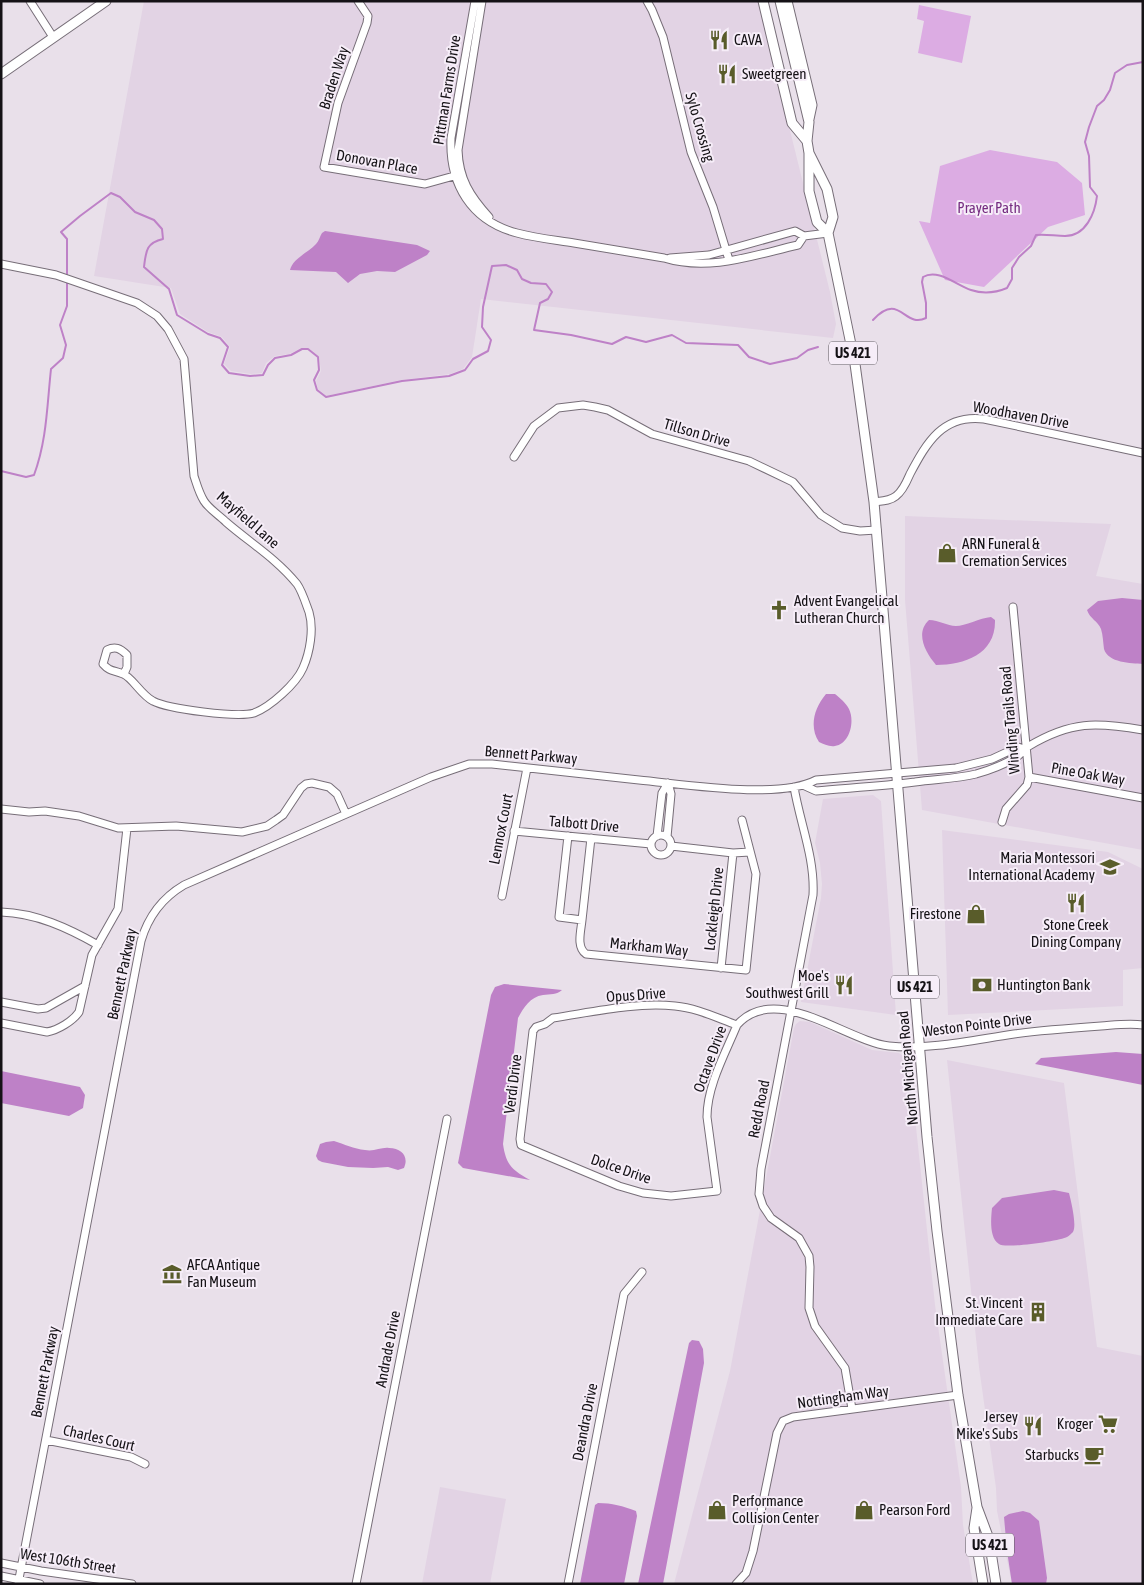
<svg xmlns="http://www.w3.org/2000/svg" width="1144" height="1585" font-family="'Asap Condensed',sans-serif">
<rect width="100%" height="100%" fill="#e9e0ea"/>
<path fill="#e2d3e4" d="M144 1H758L830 292 836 324 833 338 481 299 472 357 463 369 450 374 401 380 326 396 318 389 316 381 321 371 319 357 310 349 302 348 289 354 275 356 266 363 262 373 251 374 231 371 224 364 230 347 222 337 208 332 180 314 171 288 94 276Z
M905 516 1111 524 1096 576 1143 584V850L922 810 905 600Z
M873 795 881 801 896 1015 801 1002 821 898 822 884 820 863 815 843 823 799Z
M942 830 1108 852 1143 869V968L1123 970V1006L948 1015Z
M800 1021 810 1022 872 1050 899 1053 904 1057 911 1080 935 1305 961 1487 963 1525 973 1584H674L730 1371 794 1028 796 1024Z
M947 1060 1064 1083 1097 1347 1143 1356V1584H1012L997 1511 996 1488 979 1367Z
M440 1487 506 1499 490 1584H422Z"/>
<path fill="#dcace3" d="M919 5 971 16 962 63 918 53 924 21 917 19Z
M990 150 1057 162 1082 183 1085 215 1048 227 984 287 945 280 919 221 930 223 940 166Z"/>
<path fill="#be81c7" d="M325 231 417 245 430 251 427 255 395 272 377 271 360 274 348 283 336 272 290 270C293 258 308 253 316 244 319 241 320 236 322 233Z
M1122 598 1143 600V664C1131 663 1108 663 1104 649 1103 642 1103 635 1101 629 1098 621 1090 619 1087 610L1098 601Z
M991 617 995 620C996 654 965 665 936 665 925 652 915 633 929 620 939 620 947 626 956 626 965 626 980 618 991 617Z
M826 694H835C840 698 846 703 849 709 855 721 850 744 835 746 829 747 824 744 819 742 809 727 814 708 826 694Z
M504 984 562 990C557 995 550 994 543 995 530 997 524 1007 518 1018L503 1144C506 1165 512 1170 530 1180L463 1168 458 1163 491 995 495 987Z
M1116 1052 1143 1054V1085L1035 1064 1041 1058Z
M1 1071 80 1087 85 1095 83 1108 69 1116 1 1103Z
M334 1141C344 1144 354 1149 365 1150 374 1152 381 1147 389 1148 402 1148 409 1157 404 1168L398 1170 388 1167 373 1168 348 1167 322 1162 318 1160 316 1156 320 1144 326 1142Z
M1054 1190 1069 1193C1071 1201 1077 1225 1073 1232 1072 1233 1069 1236 1067 1237 1060 1241 1004 1249 999 1244 989 1238 991 1218 992 1208L1002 1198Z
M692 1340 699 1341 703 1349 704 1363 663 1584H638L689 1343Z
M598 1503C612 1503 623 1506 636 1511L637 1516 624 1584H580L595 1505Z
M1023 1511 1030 1513 1039 1521 1047 1578 1046 1584H1012L1007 1551 1004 1517 1009 1514Z"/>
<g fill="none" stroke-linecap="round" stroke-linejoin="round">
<path stroke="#be81c7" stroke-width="2" d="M67 276V239L61 232 80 216 111 193 120 197 135 212 154 220 162 229 163 239C146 243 146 251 144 267L169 289 177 315 208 334 220 338 228 347 222 365 229 373 250 376 263 375 268 365 275 358 291 355 302 349H308L318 357 319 370 314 380 317 390 326 397 402 381 449 376 465 370 473 359 488 351 491 340 482 327 483 307 492 266 506 265 517 270 522 279 531 283 546 284 552 292 548 299 540 303 534 330 571 335 612 344 626 337 646 342 672 335 686 343 738 345 749 357 770 364 797 358 808 350 818 347
M873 320C900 291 904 329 926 318V303L922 282 923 277C938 268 956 285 971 290 983 294 995 293 1007 288L1012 279V268L1019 257 1031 246 1036 235C1046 234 1055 236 1065 236 1086 236 1095 213 1097 196L1090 187 1089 156 1085 142 1089 127 1097 106 1104 100 1110 90 1115 73 1127 65 1143 62
M1 471 26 477 34 475C47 440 47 405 51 369L63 358 66 345 60 325 67 306V280"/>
<defs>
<path id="minor" d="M30 1 53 37
M358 1 368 16 367 23 338 103 324 167 425 184 454 176
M475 1 451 138C449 184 471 221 517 233 535 238 555 240 574 243 604 248 634 253 664 258 709 272 754 255 798 245L804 236
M482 1 458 150C459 179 470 196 489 217
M647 1 652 10 663 37 691 152 713 207 729 260
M670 258 709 255 795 231 804 236 828 233
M1 264 56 275 137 303 157 316 168 329 184 359 194 476C197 485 199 493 204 501 209 509 219 515 226 522 249 542 277 559 297 584 302 591 306 604 309 612 314 629 310 652 303 668 296 684 270 707 254 713 238 718 168 709 153 701 141 695 132 677 123 674 114 670 110 672 103 664L107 650C115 646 120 648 127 655V667L124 674
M514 457 534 426 558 408 583 405 595 407 608 410 652 434 749 461 793 482 821 515 842 528 860 531 877 530
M874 502C882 501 890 501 896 496 903 491 907 481 910 474 927 442 943 414 984 419L1143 453
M1029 777 1143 798
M805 786 816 791C849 788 882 786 915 782 935 779 956 779 976 774 990 770 1006 764 1018 756 1022 753 1024 748 1029 746 1071 721 1096 722 1143 730
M794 787C800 823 815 858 813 895L761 1169 759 1194 763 1206 771 1218 799 1238 809 1256 810 1267 809 1308 815 1326 845 1368 852 1409
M1 809 29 812 45 811 79 816 118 828 176 826 242 832 267 826 276 820 283 815 301 788 306 784 312 783 329 787 337 794 346 814
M1002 822 1006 809 1027 785 1029 777 1013 607
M514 831 651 844
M651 845a10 10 0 1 1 20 0a10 10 0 1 1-20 0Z
M568 836 559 917 582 920 591 838
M657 836 662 793 668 783
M667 837 671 794 668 783
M671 846 733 853 750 852
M502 896 527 768
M1 912C36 913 68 928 98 945
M582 920C581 931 576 947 586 954L746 970 756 874 742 820
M721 968 733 853
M1 1002 38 1009 46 1008 85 986
M1 1023 47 1032C58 1030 73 1021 79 1012L92 955 118 909 127 828
M737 1025C717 1018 697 1008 675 1006 635 1002 593 1012 553 1018L545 1024 536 1027 533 1031 520 1139 521 1145 619 1186 643 1193 671 1196 717 1191 707 1117C707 1086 725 1054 737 1025 776 981 846 1041 889 1046 931 1050 973 1040 1014 1034 1043 1030 1072 1028 1101 1026 1115 1025 1129 1023 1143 1025
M46 1440 131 1457 145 1464
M1 1563 41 1571 132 1584
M1 1576 40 1584
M18 1584 141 941C148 917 162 898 184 885L431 777 469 764H492C541 769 590 775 639 780 683 784 778 800 816 780L956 768 992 759 1018 747 1024 749
M356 1584 447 1119
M568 1584 624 1294 642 1272
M736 1584 746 1573 753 1551 777 1433 783 1421 793 1417 958 1395"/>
<path id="major" d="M763 1 792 123 807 141
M780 1 809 122 807 141 809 153V191L817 222 828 233
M787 1 812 105 809 119
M1 74 106 1
M809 153 827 189 833 217 828 233 855 364 874 502 927 1137 937 1231 958 1395 977 1507 989 1539 996 1584
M977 1508 974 1528 983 1584"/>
</defs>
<use href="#minor" stroke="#776e78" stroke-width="9"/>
<use href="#major" stroke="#776e78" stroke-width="11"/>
<use href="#minor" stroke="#fff" stroke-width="7"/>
<use href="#major" stroke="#fff" stroke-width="9"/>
</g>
<defs>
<symbol id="restaurant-bare" viewBox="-9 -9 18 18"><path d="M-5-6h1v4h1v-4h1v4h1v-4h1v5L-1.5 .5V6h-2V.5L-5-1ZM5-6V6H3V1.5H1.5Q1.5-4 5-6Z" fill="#595c2a" stroke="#f6edf8" stroke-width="2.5" paint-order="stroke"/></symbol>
<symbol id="shop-bare" viewBox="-9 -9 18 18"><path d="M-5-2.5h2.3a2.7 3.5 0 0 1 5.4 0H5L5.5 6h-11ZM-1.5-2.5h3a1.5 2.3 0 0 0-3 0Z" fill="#595c2a" stroke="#f6edf8" stroke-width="2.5" paint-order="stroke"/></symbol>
<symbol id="church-bare" viewBox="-9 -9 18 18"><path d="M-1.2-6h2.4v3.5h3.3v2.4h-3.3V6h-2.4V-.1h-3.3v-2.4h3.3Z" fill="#595c2a" stroke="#f6edf8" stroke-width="2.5" paint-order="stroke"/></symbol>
<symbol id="school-bare" viewBox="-9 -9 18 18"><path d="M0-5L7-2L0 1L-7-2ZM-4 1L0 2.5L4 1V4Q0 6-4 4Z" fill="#595c2a" stroke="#f6edf8" stroke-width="2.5" paint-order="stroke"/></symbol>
<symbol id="bank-bare" viewBox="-9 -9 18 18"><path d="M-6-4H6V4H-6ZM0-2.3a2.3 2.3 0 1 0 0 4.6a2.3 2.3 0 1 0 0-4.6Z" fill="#595c2a" stroke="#f6edf8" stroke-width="2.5" paint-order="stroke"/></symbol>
<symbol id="museum-bare" viewBox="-9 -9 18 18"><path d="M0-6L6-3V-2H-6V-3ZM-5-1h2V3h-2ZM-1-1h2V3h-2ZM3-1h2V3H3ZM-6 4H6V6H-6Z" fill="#595c2a" stroke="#f6edf8" stroke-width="2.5" paint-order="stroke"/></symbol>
<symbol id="building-bare" viewBox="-9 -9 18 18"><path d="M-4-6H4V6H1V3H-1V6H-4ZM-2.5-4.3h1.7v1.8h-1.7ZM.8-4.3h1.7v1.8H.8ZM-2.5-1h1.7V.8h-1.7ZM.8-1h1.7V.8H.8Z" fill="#595c2a" stroke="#f6edf8" stroke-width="2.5" paint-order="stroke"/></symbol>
<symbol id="supermarket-bare" viewBox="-9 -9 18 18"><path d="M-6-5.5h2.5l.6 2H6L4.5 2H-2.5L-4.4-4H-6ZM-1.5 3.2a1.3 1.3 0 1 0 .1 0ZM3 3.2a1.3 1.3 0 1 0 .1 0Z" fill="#595c2a" stroke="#f6edf8" stroke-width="2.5" paint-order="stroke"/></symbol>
<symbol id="cafe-bare" viewBox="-9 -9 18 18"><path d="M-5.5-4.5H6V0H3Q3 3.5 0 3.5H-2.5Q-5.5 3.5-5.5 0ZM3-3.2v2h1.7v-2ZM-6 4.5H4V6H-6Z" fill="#595c2a" stroke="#f6edf8" stroke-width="2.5" paint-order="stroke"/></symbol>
</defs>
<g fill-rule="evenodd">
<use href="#restaurant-bare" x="705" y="26" width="28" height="28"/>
<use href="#restaurant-bare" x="713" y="60" width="28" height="28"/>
<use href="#shop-bare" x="933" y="539" width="28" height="28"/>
<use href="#church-bare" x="765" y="596" width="28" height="28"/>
<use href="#school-bare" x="1096" y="853" width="28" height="28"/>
<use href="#restaurant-bare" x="1062" y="889" width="28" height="28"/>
<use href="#shop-bare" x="962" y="900" width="28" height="28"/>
<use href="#restaurant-bare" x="830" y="971" width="28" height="28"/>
<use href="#bank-bare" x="968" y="971" width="28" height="28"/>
<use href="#museum-bare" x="158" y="1260" width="28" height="28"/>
<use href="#building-bare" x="1024" y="1298" width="28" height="28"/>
<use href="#supermarket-bare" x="1094" y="1410" width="28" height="28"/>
<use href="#restaurant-bare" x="1019" y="1412" width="28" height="28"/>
<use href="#cafe-bare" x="1080" y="1441" width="28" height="28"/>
<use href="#shop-bare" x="703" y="1496" width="28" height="28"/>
<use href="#shop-bare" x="850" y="1496" width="28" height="28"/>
</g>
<g text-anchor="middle" stroke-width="4" stroke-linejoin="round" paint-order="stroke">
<g fill="#f6edf8" stroke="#58545a" stroke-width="1">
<rect x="829" y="341.5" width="48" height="23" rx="4"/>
<rect x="891" y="975.5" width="48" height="23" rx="4"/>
<rect x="966" y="1533.5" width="48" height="23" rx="4"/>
</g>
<g font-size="14" font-weight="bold" fill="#151216">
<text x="853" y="358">US 421</text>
<text x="915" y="992">US 421</text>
<text x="990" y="1550">US 421</text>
</g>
<g font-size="15" fill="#151216" stroke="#f6edf8" text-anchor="start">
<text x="734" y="45">CAVA</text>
<text x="742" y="79">Sweetgreen</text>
<text x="962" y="549">ARN Funeral &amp;<tspan x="962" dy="17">Cremation Services</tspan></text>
<text x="794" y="606">Advent Evangelical<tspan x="794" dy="17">Lutheran Church</tspan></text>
<text x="1095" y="863" text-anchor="end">Maria Montessori<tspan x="1095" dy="17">International Academy</tspan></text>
<text x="961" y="919" text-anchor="end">Firestone</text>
<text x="1076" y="930" text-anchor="middle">Stone Creek<tspan x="1076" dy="17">Dining Company</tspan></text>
<text x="829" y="981" text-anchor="end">Moe's<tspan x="829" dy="17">Southwest Grill</tspan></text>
<text x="997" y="990">Huntington Bank</text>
<text x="187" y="1270">AFCA Antique<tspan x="187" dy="17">Fan Museum</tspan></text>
<text x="1023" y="1308" text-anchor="end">St. Vincent<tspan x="1023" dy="17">Immediate Care</tspan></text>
<text x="1018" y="1422" text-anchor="end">Jersey<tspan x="1018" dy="17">Mike's Subs</tspan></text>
<text x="1093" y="1429" text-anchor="end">Kroger</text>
<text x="1079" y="1460" text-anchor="end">Starbucks</text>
<text x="732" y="1506">Performance<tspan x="732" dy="17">Collision Center</tspan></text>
<text x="879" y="1515">Pearson Ford</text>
</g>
<g font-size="15" fill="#151216" stroke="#f6edf8">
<text transform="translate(334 78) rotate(-72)" y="5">Braden Way</text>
<text transform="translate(447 90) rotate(-81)" y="5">Pittman Farms Drive</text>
<text transform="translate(700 127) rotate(74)" y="5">Sylo Crossing</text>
<text transform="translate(377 162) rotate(10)" y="5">Donovan Place</text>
<text transform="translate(1021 415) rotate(10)" y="5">Woodhaven Drive</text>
<text transform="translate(697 433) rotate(16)" y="5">Tillson Drive</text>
<text transform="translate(248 520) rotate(41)" y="5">Mayfield Lane</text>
<text transform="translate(1010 720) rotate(-95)" y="5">Winding Trails Road</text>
<text transform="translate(531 755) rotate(5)" y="5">Bennett Parkway</text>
<text transform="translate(1088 774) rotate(10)" y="5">Pine Oak Way</text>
<text transform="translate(584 824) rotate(5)" y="5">Talbott Drive</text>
<text transform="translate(501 829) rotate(-79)" y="5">Lennox Court</text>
<text transform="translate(714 909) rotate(-84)" y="5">Lockleigh Drive</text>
<text transform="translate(649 947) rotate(6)" y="5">Markham Way</text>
<text transform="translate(122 974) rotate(-78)" y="5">Bennett Parkway</text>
<text transform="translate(636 995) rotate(-4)" y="5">Opus Drive</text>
<text transform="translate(977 1025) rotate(-7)" y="5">Weston Pointe Drive</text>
<text transform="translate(710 1059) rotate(-70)" y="5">Octave Drive</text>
<text transform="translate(908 1068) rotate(-95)" y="5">North Michigan Road</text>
<text transform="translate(513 1084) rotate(-83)" y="5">Verdi Drive</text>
<text transform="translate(759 1109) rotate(-79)" y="5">Redd Road</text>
<text transform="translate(621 1169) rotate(19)" y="5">Dolce Drive</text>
<text transform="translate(388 1349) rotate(-79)" y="5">Andrade Drive</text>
<text transform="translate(45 1372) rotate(-79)" y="5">Bennett Parkway</text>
<text transform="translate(843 1397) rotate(-8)" y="5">Nottingham Way</text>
<text transform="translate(585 1422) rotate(-79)" y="5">Deandra Drive</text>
<text transform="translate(99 1438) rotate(13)" y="5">Charles Court</text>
<text transform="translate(68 1561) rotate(9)" y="5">West 106th Street</text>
</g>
<g font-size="15" fill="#752c80" stroke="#f6edf8">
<text x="989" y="213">Prayer Path</text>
</g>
</g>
<rect width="1144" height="1585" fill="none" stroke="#151216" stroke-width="5"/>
</svg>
